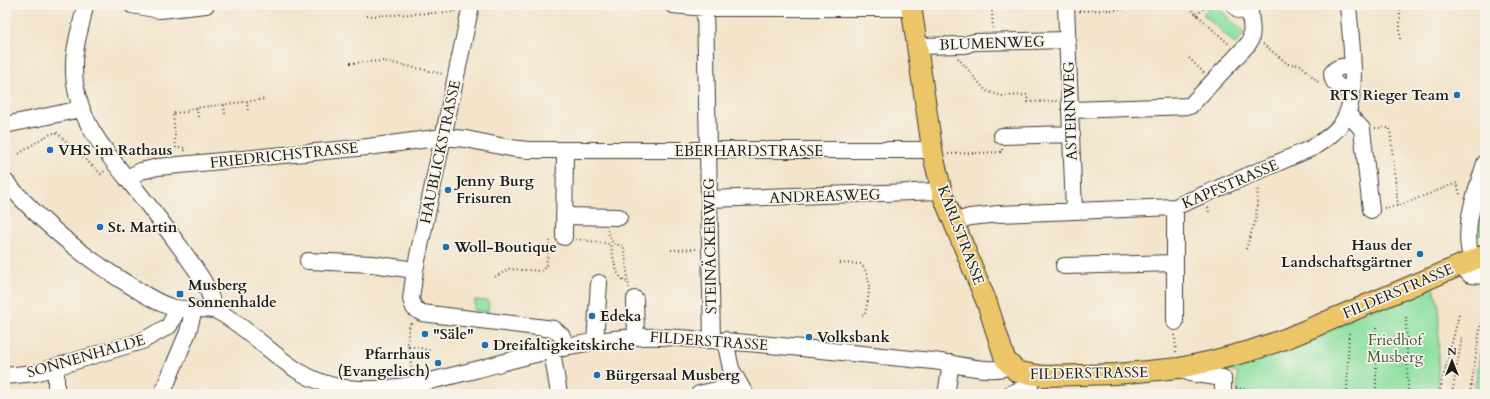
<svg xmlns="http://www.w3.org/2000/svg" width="1490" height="399" font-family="Cardo,serif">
<rect width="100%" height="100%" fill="#f7f3e8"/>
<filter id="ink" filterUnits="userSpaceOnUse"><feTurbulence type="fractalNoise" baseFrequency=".025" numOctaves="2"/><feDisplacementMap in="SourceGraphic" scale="8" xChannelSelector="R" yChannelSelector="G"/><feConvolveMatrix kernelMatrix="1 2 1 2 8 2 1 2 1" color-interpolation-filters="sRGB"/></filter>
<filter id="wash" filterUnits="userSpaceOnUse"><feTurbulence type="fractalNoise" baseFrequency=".012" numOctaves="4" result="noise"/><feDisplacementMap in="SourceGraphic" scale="16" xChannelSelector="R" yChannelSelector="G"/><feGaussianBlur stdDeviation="0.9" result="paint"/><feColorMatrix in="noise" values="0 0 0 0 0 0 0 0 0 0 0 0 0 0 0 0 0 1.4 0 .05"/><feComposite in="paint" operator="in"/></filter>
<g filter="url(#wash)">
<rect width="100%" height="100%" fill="#f3e4ca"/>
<path fill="#8de0a1" stroke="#547e5e" d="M1211 5H1215L1245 33 1235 44 1203 14Z
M1433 287 1439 306 1438 394H1237L1238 373 1214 368Z
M475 300 489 301 488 312 474 311Z
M1485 321V367L1483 394H1474Z"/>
<path fill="#72be87" stroke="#476d52" d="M1485 163V235H1468Z"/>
</g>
<g filter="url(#ink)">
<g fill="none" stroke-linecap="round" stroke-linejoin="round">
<defs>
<path id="minor" d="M85 5C82 25 74 44 74 64 72 114 104 150 133 186 150 207 167 229 183 251 195 269 211 287 213 309
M132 5 160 10 206 5
M471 5 415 270 411 299 414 308 422 313 554 329 562 336 565 348
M673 5 705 8H911
M1066 5 1074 211
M1234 5 1239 10 1249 13
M705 8 712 339
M917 46 965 45 974 42 1068 40
M1351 90C1340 88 1332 85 1332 73 1337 66 1344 66 1353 67
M1071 110 1190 106 1249 43C1255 32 1249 18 1250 5
M1347 113 1362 129 1371 210
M5 125 81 109
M1002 136 1072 134
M127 178 141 171 158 167 368 147 443 137 466 139 510 148 528 150H932
M5 181C42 223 83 257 131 286 144 294 157 303 171 307 187 312 204 306 219 312 264 337 290 381 345 388 389 393 432 381 475 370 535 354 598 335 661 337 752 341 843 353 933 361 956 363 989 375 1010 366
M709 199 942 191
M564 216 619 217
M953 222 970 217 999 214 1175 207 1312 148C1323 141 1337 132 1344 120 1360 93 1350 36 1348 5
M564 237 565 151
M1472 260C1461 229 1476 193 1485 163
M308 261 372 264 415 270
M1461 265 1470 275 1485 276
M1064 266 1175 263
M635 299 636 337
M1175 322V207
M725 340 731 369 745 394
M595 342 599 283
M552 351 559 394
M1179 368 1190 373 1223 378V394
M5 376 35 373 142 341 169 326 178 309
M56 394V368
M162 394 188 332 194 309
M699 394 721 389 737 381
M948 394 947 389 951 363
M1010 394 1030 386"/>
<path id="major" d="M911 5 933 155 943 196 987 303 1005 359 1017 372 1044 376 1116 374 1179 368 1212 361 1250 351 1285 339 1485 255"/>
</defs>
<use href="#minor" stroke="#3c3a36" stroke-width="18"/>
<use href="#major" stroke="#3c3a36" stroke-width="22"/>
<path stroke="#3c3a36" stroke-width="2" stroke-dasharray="1 3" stroke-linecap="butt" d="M1186 5 1230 45
M992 11 993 29
M1079 11 1133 9 1136 5
M1197 15 1207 5
M367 16 456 12
M1400 39V5
M1263 44 1288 64 1301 65 1320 84
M958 58 986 91 1002 96 1027 95 1028 102 1057 101
M1189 58 1204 73
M350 63 384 61 443 74
M247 101 248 112
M224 105 225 114
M197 108 198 117
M1375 128H1390L1398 206
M185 151V148H176L173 113 188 112V109L266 99
M19 154 44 137 56 132 101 174 105 171
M948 154 1002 152V149
M1208 207 1209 213
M1384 208 1398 206 1457 183 1460 195
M607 230 613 244 624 246 629 288
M576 239 610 244C615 258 613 277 629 283
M1246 249 1256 219 1258 186
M671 250 698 249
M541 251 548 252
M840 263 861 264C874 279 868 297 865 315L860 314
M495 277 509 269 542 271 546 265 550 241
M1406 313 1408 393
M411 323C404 336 410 357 412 371
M1376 323V393
M1175 335 1176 352
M409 347H417L431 351
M1236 388 1262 392 1346 391 1353 393 1439 394 1459 315
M1347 394 1349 330
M1452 394 1462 337
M1470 394 1485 296
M1479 394 1485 355"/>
<use href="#minor" stroke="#fff" stroke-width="16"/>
<use href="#major" stroke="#ecc569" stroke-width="20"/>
</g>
</g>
<g fill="#1f6fb2" stroke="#f7f3e8" stroke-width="1.5">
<circle cx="1457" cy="95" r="4"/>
<circle cx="50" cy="150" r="4"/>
<circle cx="448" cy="190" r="4"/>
<circle cx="100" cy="227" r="4"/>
<circle cx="446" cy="247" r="4"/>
<circle cx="1420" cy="254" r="4"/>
<rect x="176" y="290" width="8" height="8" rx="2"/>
<circle cx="592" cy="316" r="4"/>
<circle cx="425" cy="334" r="4"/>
<circle cx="809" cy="337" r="4"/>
<circle cx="485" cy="345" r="4"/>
<circle cx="438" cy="363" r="4"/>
<circle cx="597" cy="375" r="4"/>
</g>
<g text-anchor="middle" stroke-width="3.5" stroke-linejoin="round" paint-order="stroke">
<g font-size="15" fill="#1c1c1c" stroke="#f7f3e8">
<text transform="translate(992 43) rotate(-2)" y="5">BLUMENWEG</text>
<text transform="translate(1070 111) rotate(-92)" y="5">ASTERNWEG</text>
<text x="749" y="156">EBERHARDSTRASSE</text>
<text transform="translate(440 152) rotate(-78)" y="5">HAUBLICKSTRASSE</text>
<text transform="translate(284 155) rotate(-6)" y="5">FRIEDRICHSTRASSE</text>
<text transform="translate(1230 184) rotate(-23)" y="5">KAPFSTRASSE</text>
<text transform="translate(825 196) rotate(-2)" y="5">ANDREASWEG</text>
<text transform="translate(961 235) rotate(69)" y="5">KARLSTRASSE</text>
<text transform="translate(710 246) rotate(-91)" y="5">STEINÄCKERWEG</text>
<text transform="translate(1398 291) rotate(-23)" y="5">FILDERSTRASSE</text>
<text transform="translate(709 341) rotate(4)" y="5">FILDERSTRASSE</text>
<text transform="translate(86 356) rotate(-16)" y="5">SONNENHALDE</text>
<text transform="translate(1089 373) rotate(-1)" y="5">FILDERSTRASSE</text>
</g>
<g font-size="15" font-weight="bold" fill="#1c1c1c" stroke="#f7f3e8" text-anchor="start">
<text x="1449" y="100" text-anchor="end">RTS Rieger Team</text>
<text x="58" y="155">VHS im Rathaus</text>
<text x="456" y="186">Jenny Burg<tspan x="456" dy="17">Frisuren</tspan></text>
<text x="108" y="232">St. Martin</text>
<text x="1412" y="250" text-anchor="end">Haus der<tspan x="1412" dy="17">Landschaftsgärtner</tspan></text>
<text x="454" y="252">Woll-Boutique</text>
<text x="188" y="290">Musberg<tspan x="188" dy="17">Sonnenhalde</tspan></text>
<text x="600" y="321">Edeka</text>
<text x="433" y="339">"Säle"</text>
<text x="817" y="342">Volksbank</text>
<text x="493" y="350">Dreifaltigkeitskirche</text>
<text x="430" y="359" text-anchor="end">Pfarrhaus<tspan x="430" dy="17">(Evangelisch)</tspan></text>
<text x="605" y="380">Bürgersaal Musberg</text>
</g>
<g font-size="15" fill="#3e5744" stroke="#f7f3e8">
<text x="1395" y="345">Friedhof<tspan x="1395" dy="17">Musberg</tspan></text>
</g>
</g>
<rect width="1490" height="399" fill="none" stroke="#f7f3e8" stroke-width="20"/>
<g transform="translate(1452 361)" stroke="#f7f3e8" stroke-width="3" paint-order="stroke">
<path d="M0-3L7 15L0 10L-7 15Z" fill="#1c1c1c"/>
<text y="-6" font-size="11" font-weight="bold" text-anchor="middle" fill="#1c1c1c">N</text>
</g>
</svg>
